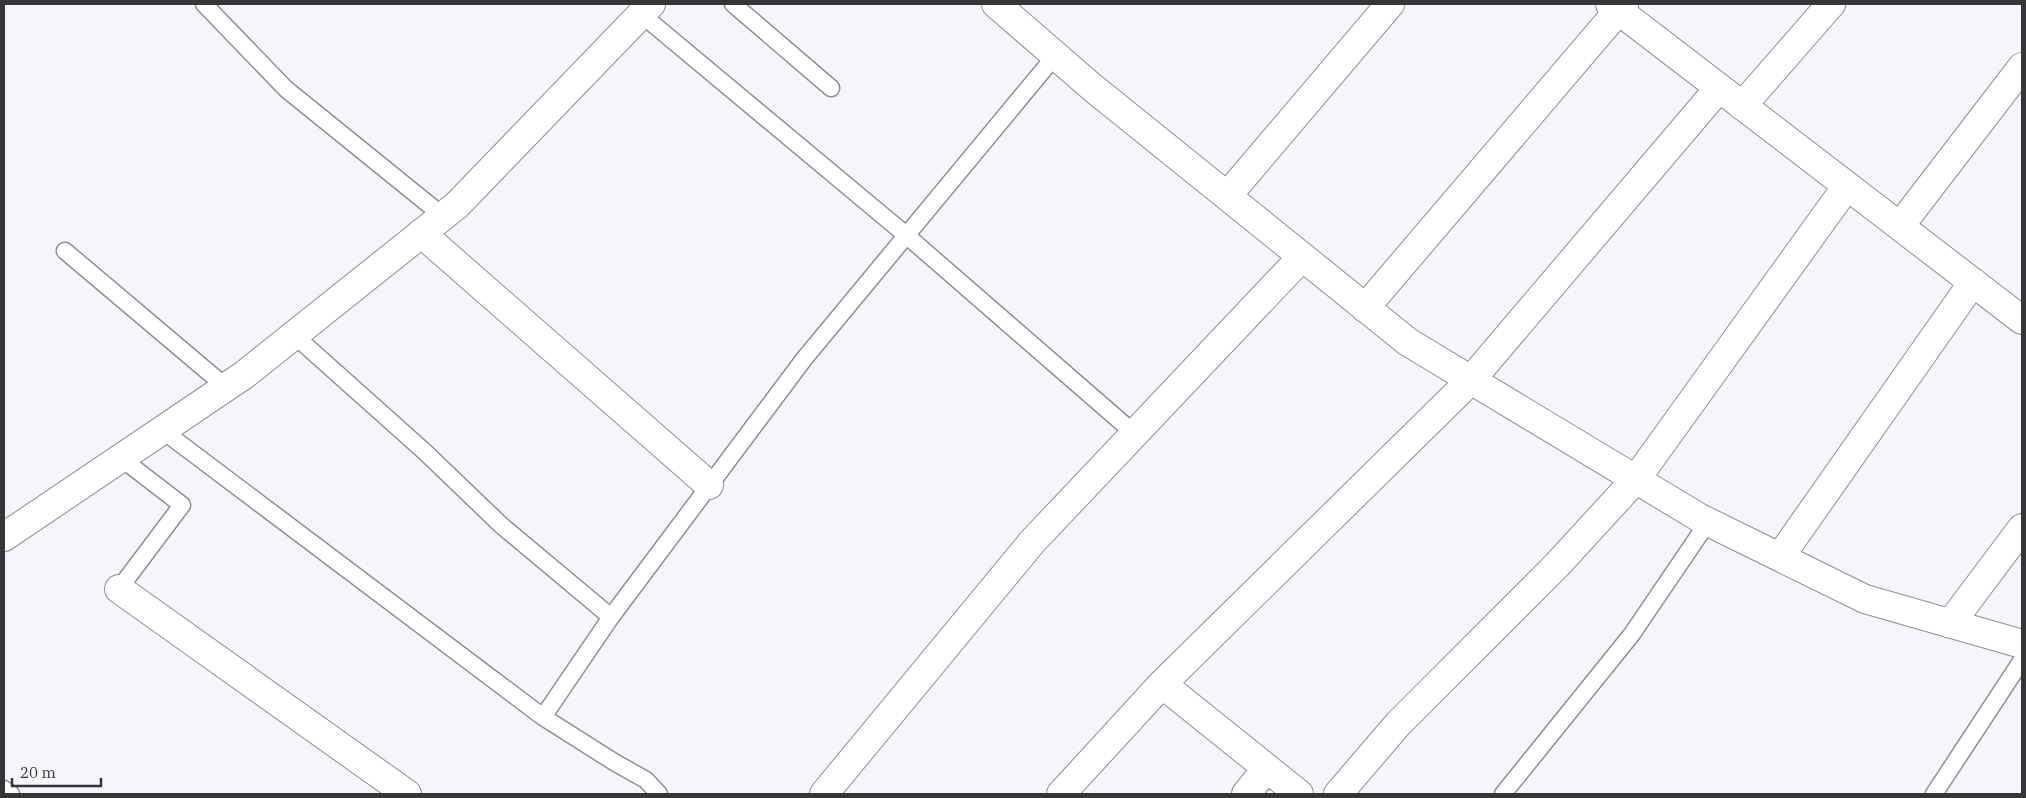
<svg xmlns="http://www.w3.org/2000/svg" width="2026" height="798" font-family="'IBM Plex Serif',serif">
<rect width="100%" height="100%" fill="#f5f5fb"/>
<g fill="none" stroke-linecap="round" stroke-linejoin="round">
<defs>
<path id="lane" d="M204 4 286 89 443 216
M733 4 831 88
M641 14 906 235 1135 434
M65 251 226 387
M294 335 425 452 501 525 611 617
M162 430 543 717 614 762 646 780 659 794
M119 589 182 505 121 458
M543 717 611 617 804 359 1055 56
M4 789 11 794
M1503 794 1632 634 1708 522
M1934 794 2022 660"/>
<path id="street" d="M996 4 1093 88 1408 342 1700 518 1865 599 2022 644
M1610 4 2022 320
M1742 106 1831 4
M1227 196 1390 4
M1900 226 2022 67
M421 233 709 485
M1365 308 1624 4
M4 537 244 375 457 205 651 4
M1780 557 1973 282
M119 589 407 794
M1950 624 2022 528
M1162 684 1299 794
M824 794 1032 542 1302 257
M1061 794 1162 684 1471 380 1719 88
M1246 794 1267 768
M1338 794 1398 724 1557 565 1636 479 1847 186"/>
</defs>
<use href="#lane" stroke="#8f8f94" stroke-width="19"/>
<use href="#street" stroke="#8f8f94" stroke-width="30"/>
<use href="#lane" stroke="#fff" stroke-width="16"/>
<use href="#street" stroke="#fff" stroke-width="28"/>
</g>
<rect width="2026" height="798" fill="none" stroke="#363638" stroke-width="10"/>
<path d="M12 778v8h89v-8" fill="none" stroke="#363638" stroke-width="2.5"/>
<text x="20" y="778" font-size="15" fill="#363638" stroke="#f5f5fb" stroke-width="4" paint-order="stroke">20 m</text>
</svg>
